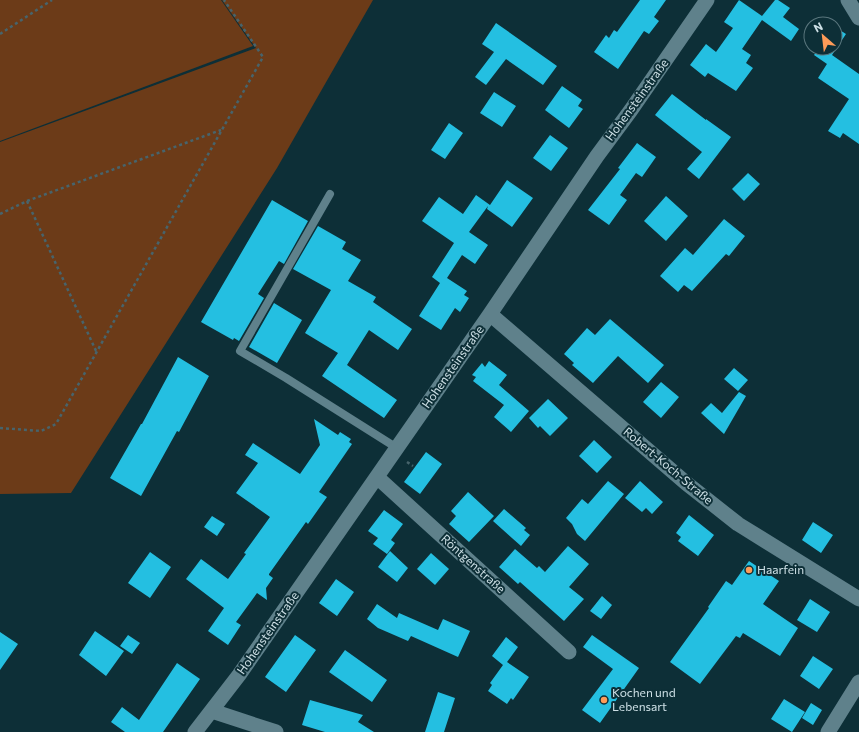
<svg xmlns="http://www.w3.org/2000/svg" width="859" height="732" font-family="Commissioner,sans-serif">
<rect width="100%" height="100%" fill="#0d2f37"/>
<path fill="#6c3b18" d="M0 0H221L253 46 0 141Z
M222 0H373L277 168 71 493 0 494V142L256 48Z"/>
<path fill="#24bfe1" d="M640 0H666L654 17 659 21 649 34 644 31 618 69 594 52 606 35 609 38 614 30 617 32Z
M739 0 762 16 775 0H778L790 8 783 17 799 29 791 41 762 20 742 49 751 55 746 63 753 68 736 91 708 73 705 77 690 65 706 44 716 52 733 28 724 22Z
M496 23 557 66 543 85 506 59 486 85 475 77 494 52 482 44Z
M835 27 846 34 832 55 859 74V144L843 133 840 138 828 131 849 99 818 78 832 56 827 64 814 55 819 48H835Z
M562 86 582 100 578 106 583 109 569 128 545 110Z
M494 92 516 106 502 127 480 113Z
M672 94 706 120V119L731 137 699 179 687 169 702 152 655 115Z
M449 123 463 133 445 159 431 150Z
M550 135 568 148 551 171 533 158Z
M637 143 656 157 642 177 636 173 620 195 627 200 609 225 588 210 620 169 618 168Z
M748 173 760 184 744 201 732 189Z
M507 180 533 198 512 227 487 209 488 206 469 232 488 245 475 264 462 255 447 278 467 291 464 295 469 298 460 312 455 308 441 330 419 316 440 283 432 277 454 243 422 221 439 197 463 214 476 195 490 205Z
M666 196 688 216 666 241 644 221Z
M272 200 308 221 284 264 279 261 258 294 264 298 239 341 234 338 233 340 201 322Z
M724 219 745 236 729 256 726 254 692 291 684 285 678 292 660 276 685 248 693 255Z
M318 226 346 242 342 249 361 260 348 281 376 297 373 302 412 329 398 350 369 330 347 365 397 400 384 418 322 376 338 353 305 333 331 290 293 269Z
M274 303 302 320 277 363 249 347Z
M610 319 664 365 648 383 618 356 593 383 572 365 574 363 564 354 587 328 595 335Z
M178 357 209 376 179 432 177 431 141 496 110 478 141 424H142Z
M489 361 507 375 499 385 529 411 511 432 494 417 504 405 473 381 476 377 472 375 482 363 485 367Z
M734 368 748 380 738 391 724 379Z
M661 382 679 397 661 418 643 402Z
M739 392 746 396 724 434 701 413 711 403 722 413Z
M548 399 568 418 550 436 540 426 538 428 529 418Z
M314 419 338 435 340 432 351 439 349 442 352 444 319 492 327 497 308 524 306 522 269 574V575L273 578 266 588 267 600 257 593 236 622 241 625 228 645 208 631 224 608 186 579 201 559 228 579 246 554 244 553 270 517 236 493 258 463 245 455 253 443 300 474 320 445Z
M594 440 612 457 597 473 579 456Z
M426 452 442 464 420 494 404 482Z
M608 481 624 494 585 541 577 534 572 524 566 518 582 499 588 504Z
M640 481 663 502 652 514 646 508 642 512 625 498Z
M468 492 494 516 469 542 449 524 456 516 451 511Z
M504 509 526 528 524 530 530 535 521 546 493 521Z
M384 510 403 524 391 540 395 543 387 554 373 544 378 538 368 531Z
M689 515 714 535 698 556 678 541 681 537 676 533Z
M212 516 225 524 217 536 204 527Z
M813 522 833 535 821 553 802 540Z
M568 546 589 564 569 587 584 599 564 621 520 582 518 584 499 567 515 549 537 568 539 566 545 572Z
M390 551 408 568 397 582 378 567Z
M150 552 171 567 150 598 128 583Z
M431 553 449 569 435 585 417 569Z
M749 561 779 581 763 604 798 628 780 656 743 633 740 638 736 636 700 684 670 662 709 608 708 607 726 581 732 585Z
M336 579 354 592 337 616 319 603Z
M602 596 612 605 601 619 590 611Z
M810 599 830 612 817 632 797 620Z
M377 604 397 618 399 613 438 630 443 619 470 631 458 657 411 636 408 641 378 628 367 619Z
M95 631 124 651 106 676 79 655Z
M0 632 18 644 0 670Z
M128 635 140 643 132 654 120 646Z
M295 635 316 650 286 692 265 677Z
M592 635 639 668 600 723 582 710 613 669 583 647Z
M506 637 518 647 507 662 529 677 513 700 511 698 507 704 488 691 492 685 490 683 503 665 492 656Z
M345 650 387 680 372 702 329 672Z
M813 656 833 669 819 689 800 676Z
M177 663 200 679 163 732H125L111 722 122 707 139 720Z
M438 692 455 698 444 732H425Z
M784 699 805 712 792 732 771 719Z
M310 700 363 715 358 722 374 732H325L302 725Z
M811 703 822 710 813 725 802 718Z"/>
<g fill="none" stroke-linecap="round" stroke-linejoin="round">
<path stroke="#47646c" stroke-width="2.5" stroke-dasharray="3 3" stroke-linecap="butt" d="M0 34 52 0
M27 201 97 353
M0 214 27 201 221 130
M0 428 41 431 56 424 263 57 224 0
M407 462 413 466"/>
<path stroke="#5f818b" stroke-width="8" d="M330 194 240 351 286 378 397 448"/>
<path stroke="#5f818b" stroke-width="15" d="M848 0 859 18
M490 314 686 483 738 524 859 599
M377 477 569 652
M212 711 276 732
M195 732 239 675 490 314 597 156 631 110 707 0
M828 732 859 682"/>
</g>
<g fill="#fe9b58" stroke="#0d2f37" stroke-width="1.5">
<circle cx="749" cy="570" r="4"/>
<circle cx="604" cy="700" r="4"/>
</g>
<g text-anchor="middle" stroke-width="4" stroke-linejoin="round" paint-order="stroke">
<g font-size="12" fill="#cee0e6" stroke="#0d2f37">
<text transform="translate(637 100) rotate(-54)" y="4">Hohensteinstraße</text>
<text transform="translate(453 367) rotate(-55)" y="4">Hohensteinstraße</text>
<text transform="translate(668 466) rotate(40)" y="4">Robert-Koch-Straße</text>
<text transform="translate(473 564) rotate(42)" y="4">Röntgenstraße</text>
<text transform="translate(268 633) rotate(-55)" y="4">Hohensteinstraße</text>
</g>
<g font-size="12" fill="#cee0e6" stroke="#0d2f37" text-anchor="start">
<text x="757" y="574">Haarfein</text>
<text x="612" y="697">Kochen und<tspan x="612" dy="14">Lebensart</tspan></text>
</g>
</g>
<g transform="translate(823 36) rotate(332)"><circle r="19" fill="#0d2f37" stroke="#5a767d"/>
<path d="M0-3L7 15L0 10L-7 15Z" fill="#fe9b58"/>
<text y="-6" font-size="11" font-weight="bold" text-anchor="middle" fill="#cee0e6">N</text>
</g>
</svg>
